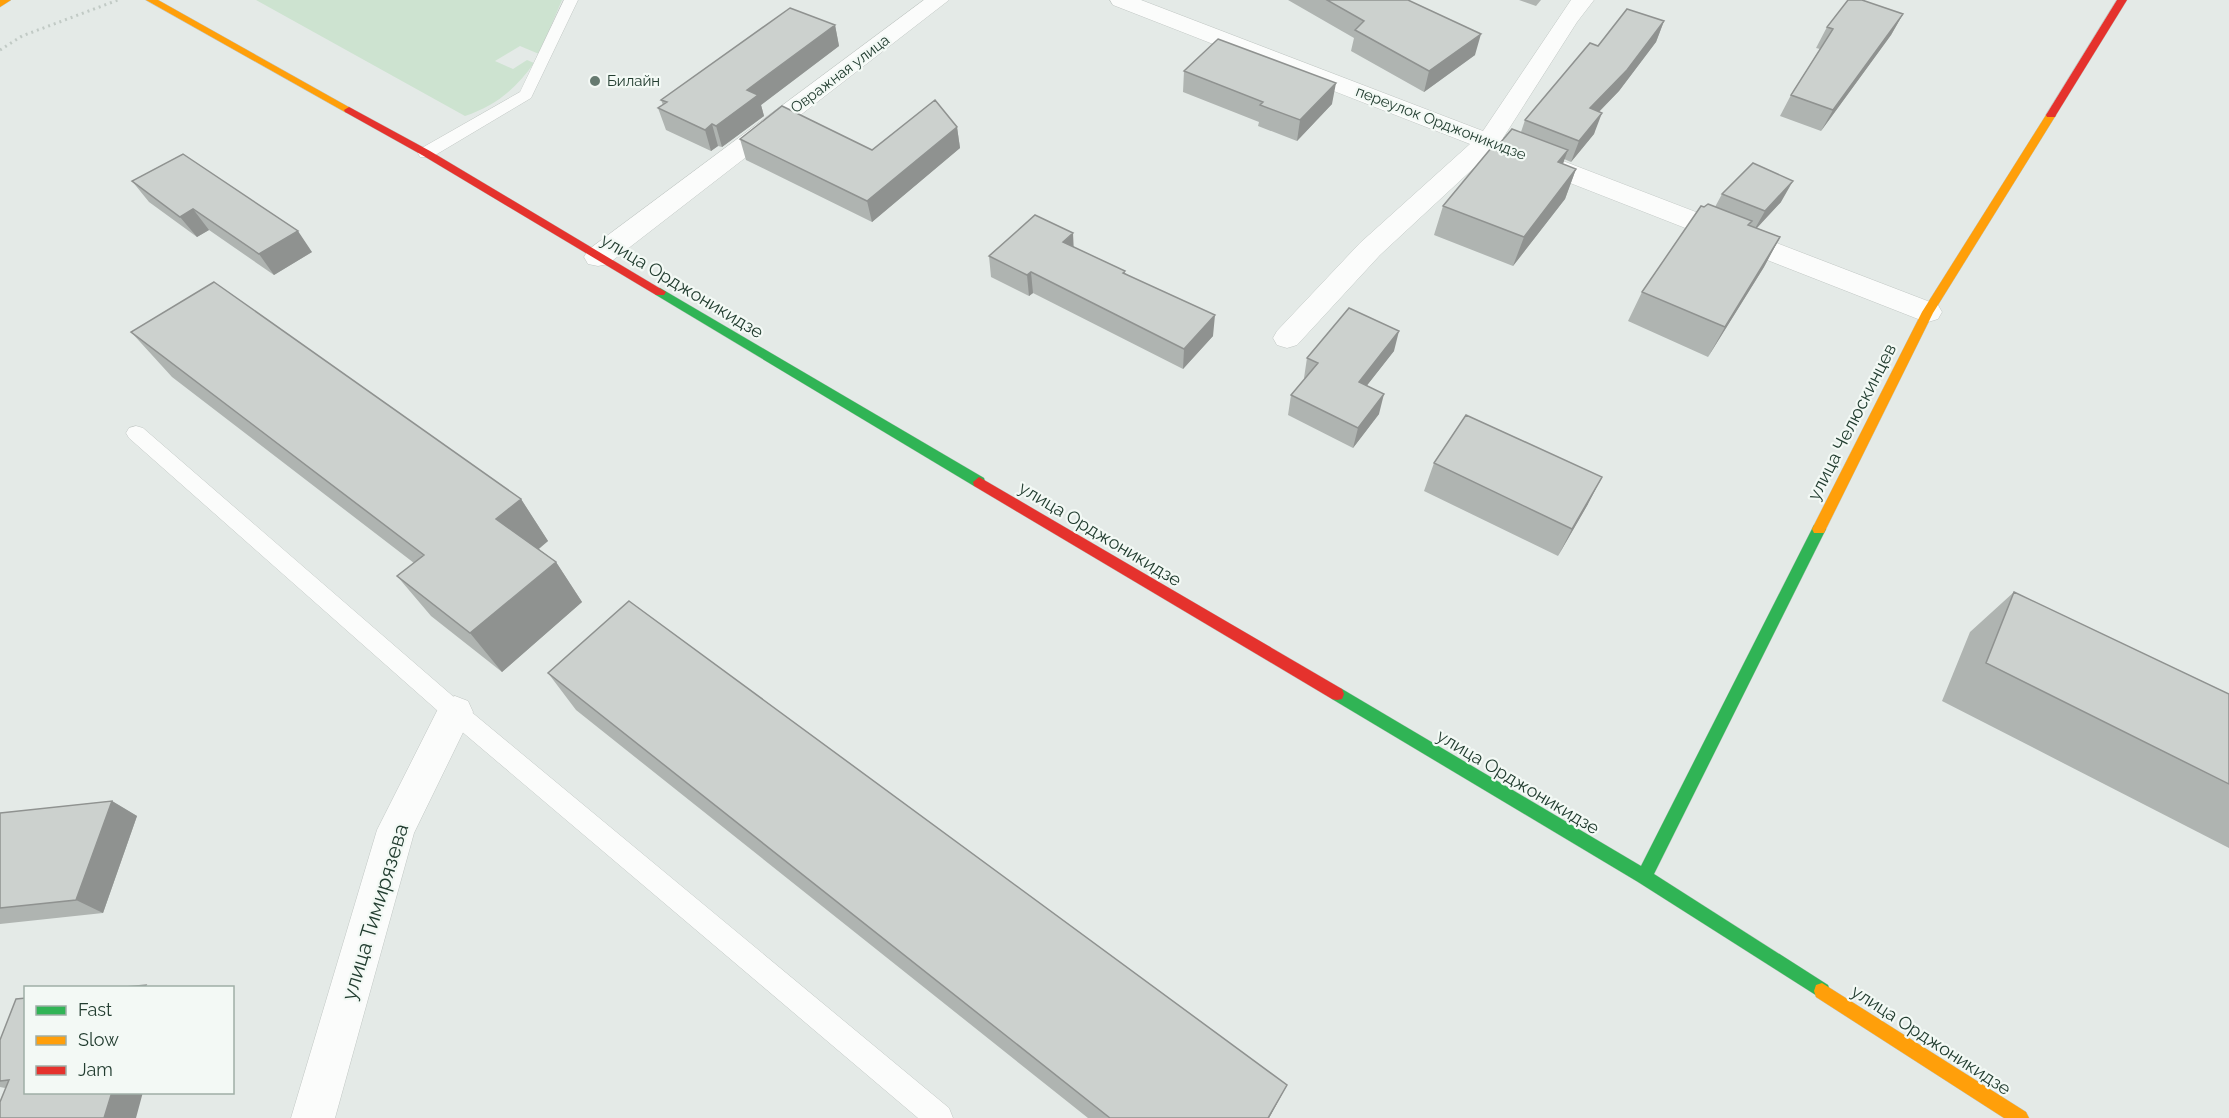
<svg xmlns="http://www.w3.org/2000/svg" width="2229" height="1118" font-family="Raleway,sans-serif">
<rect width="100%" height="100%" fill="#e4eae7"/>
<path fill="#cde3d0" d="M256 0H562L539 54 520 46 495 61 513 69 527 60 534 63C516 89 495 106 465 116Z"/>
<g fill="none" stroke-linecap="round" stroke-linejoin="round">
<defs>
<path id="lane" d="M564 0H578L531 98 432 157H420L418 153 420 149 520 92Z
M136 426 143 428 463 705 949 1108 953 1118H918L447 719 129 438 126 433 129 428Z"/>
<path id="street" d="M924 0H949L608 264 598 266 588 264 584 257 588 250Z
M1110 0H1141L1483 131 1571 0H1594L1577 22 1503 138 1938 305 1942 312 1938 319 1928 322 1918 319 1491 152 1380 255 1297 345 1287 348 1277 345 1273 338 1277 331 1360 243 1470 144 1113 5Z
M455 696 468 701 473 712 414 833 335 1118H291L377 830 442 701Z"/>
<path id="fast" d="M660 288 984 478 985 482 984 486H974L656 295 654 292Z
M1819 524 1824 525 1826 529 1654 874 1828 985 1830 991 1828 997 1822 999 1638 882 1332 699 1330 694 1332 689 1337 688 1342 689 1641 866 1814 525Z"/>
<path id="slow" d="M0 0H11L0 7Z
M146 0H158L354 110 349 113 345 112Z
M2051 112 2056 115 1933 313 1824 533H1814L1812 529 1922 312 2046 115Z
M1822 983 2026 1112 2029 1118H2004L1816 997 1814 991 1816 985Z"/>
<path id="jam" d="M2117 0H2127L2056 115 2055 117H2047L2046 115Z
M349 107 430 151 666 292 664 295H656L422 155 345 112 344 110Z
M979 477 1342 689 1344 694 1342 699 1337 700 1332 699 974 486 973 482Z"/>
</defs>
<use href="#lane" stroke="#c1c7c4" stroke-width="1"/>
<use href="#street" stroke="#c1c7c4" stroke-width="1"/>
<use href="#fast" stroke="#c0c8c4" stroke-width="1"/>
<use href="#slow" stroke="#c0c8c4" stroke-width="1"/>
<use href="#jam" stroke="#c0c8c4" stroke-width="1"/>
<path stroke="#c1cac5" stroke-width="3" stroke-dasharray="2 4" stroke-linecap="butt" d="M0 50 22 36 118 0"/>
<use href="#lane" fill="#fbfcfb" fill-rule="evenodd"/>
<use href="#street" fill="#fbfcfb" fill-rule="evenodd"/>
<use href="#fast" fill="#30b455" fill-rule="evenodd"/>
<use href="#slow" fill="#ff9f0a" fill-rule="evenodd"/>
<use href="#jam" fill="#e5322d" fill-rule="evenodd"/>
</g>
<path fill="#afb4b1" d="M1288 0H1408L1475 55 1424 92 1351 51 1354 38Z
M1519 0H1541L1536 6Z
M1903 14 1891 35 1821 131 1780 116 1791 95 1820 49 1816 48 1827 27Z
M1664 21 1656 42 1619 91 1599 112 1594 134 1571 162 1564 159 1563 164 1576 169 1565 199 1513 266 1434 235 1443 206 1495 149 1521 132 1525 120 1598 46Z
M835 25 839 46 761 105 764 116 722 147 718 146 711 151 666 130 658 108 663 105 661 100Z
M1184 71 1332 104 1297 141 1258 126 1259 122 1183 92Z
M957 127 960 148 872 222 746 160 740 139 872 150Z
M132 181 312 252 274 275 209 230 197 237 149 202Z
M1722 194 1781 202 1757 228 1780 237 1764 267 1708 357 1628 321 1642 292 1704 207H1715Z
M1074 247 1125 271V273L1213 336 1183 369 1033 293 1029 296 991 277 989 256Z
M131 332 521 499 548 541 539 549 556 562 582 602 502 672 431 616 397 576 414 563 172 377Z
M1394 351 1367 385 1379 414 1353 448 1288 415 1291 395 1305 379 1304 378 1307 358Z
M1434 463 1588 504 1558 556 1424 491Z
M2014 592 2229 694V848L1942 701 1970 632Z
M548 673 1287 1085 1269 1118H1088L576 710Z
M112 801 137 816 103 913 0 924V813Z
M0 1040 26 1092 0 1087Z"/>
<path fill="#8f9290" d="M1903 14 1891 35 1821 131 1833 110Z
M1664 21 1656 42 1619 91 1582 129 1590 108Z
M835 25 839 46 761 105 764 116 722 147 716 126 747 90Z
M1481 34 1475 55 1424 92 1429 71Z
M1336 83 1332 104 1297 141 1300 120Z
M1602 113 1594 134 1571 162 1579 141Z
M712 124 718 146 711 151 705 130Z
M957 127 960 148 872 222 867 201Z
M1568 150 1557 180 1558 162Z
M1576 169 1565 199 1513 266 1524 237Z
M1793 181 1781 202 1753 232 1765 211Z
M193 209 209 230 197 237 180 217Z
M298 231 312 252 274 275 259 254Z
M1073 233 1074 254 1063 242Z
M1780 237 1764 267 1708 357 1725 327Z
M1031 272 1033 293 1029 296 1027 275Z
M1215 315 1213 336 1183 369 1184 349Z
M1399 331 1394 351 1354 402 1359 382Z
M1384 394 1379 414 1353 448 1358 428Z
M1602 477 1588 504 1558 556 1572 529Z
M521 499 548 541 525 560 496 519Z
M556 562 582 602 502 672 470 633Z
M112 801 137 816 103 913 76 900Z
M1287 1085 1269 1118H1268Z
M112 1092H143L136 1118H104Z"/>
<path fill="#ccd1ce" stroke="#8f9290" stroke-width="1.5" d="M1327 0H1408L1481 34 1429 71 1355 30 1364 21Z
M1848 0H1862L1903 14 1833 110 1791 95 1833 29 1827 27Z
M790 8 835 25 747 90 758 95 716 126 712 124 705 130 658 108 667 102 661 100Z
M1627 9 1664 21 1627 70 1590 108 1602 113 1579 141 1525 120 1590 43 1598 46Z
M1218 39 1336 83 1300 120 1260 105 1263 102 1184 71Z
M935 100 957 127 867 201 740 139 782 106 872 150Z
M1512 129 1568 150 1558 162 1576 169 1524 237 1443 206 1492 147 1495 149Z
M183 154 298 231 259 254 193 209 180 217 132 181Z
M1753 163 1793 181 1765 211 1722 194Z
M1708 204 1752 221 1748 225 1780 237 1725 327 1642 292 1701 206 1704 207Z
M1035 215 1073 233 1063 242 1125 271 1123 273 1215 315 1184 349 1031 272 1027 275 989 256Z
M214 282 521 499 496 519 556 562 470 633 397 576 424 555 131 332Z
M1349 308 1399 331 1359 382 1384 394 1358 428 1291 395 1318 363 1307 358Z
M1466 415 1602 477 1572 529 1434 463Z
M2014 592 2229 694V784L1986 663Z
M629 601 1287 1085 1268 1118H1110L548 673Z
M112 801 76 900 0 908V813Z
M146 985 145 987H125Z
M26 998V1092H112L104 1118H0V1102L9 1080 0 1081V1040L16 999Z"/>
<circle fill="#667a70" stroke="#f3f9f5" stroke-width="2" cx="595" cy="81" r="6"/>
<g text-anchor="middle" stroke-width="4.5" stroke-linejoin="round" paint-order="stroke">
<g font-size="15" fill="#223d30" stroke="#f3f9f5">
<text transform="translate(840 74) rotate(-37)" y="5">Овражная улица</text>
<text transform="translate(1441 123) rotate(21)" y="5">переулок Орджоникидзе</text>
</g>
<g font-size="15" fill="#223d30" stroke="#f3f9f5" text-anchor="start">
<text x="607" y="86">Билайн</text>
</g>
<g font-size="18" fill="#223d30" stroke="#f3f9f5">
<text transform="translate(682 286) rotate(31)" y="6">улица Орджоникидзе</text>
<text transform="translate(1852 422) rotate(-63)" y="6">улица Челюскинцев</text>
<text transform="translate(1100 534) rotate(31)" y="6">улица Орджоникидзе</text>
<text transform="translate(1518 782) rotate(31)" y="6">улица Орджоникидзе</text>
<text transform="translate(1931 1040) rotate(33)" y="6">улица Орджоникидзе</text>
</g>
<g font-size="21" fill="#223d30" stroke="#f3f9f5">
<text transform="translate(375 912) rotate(-73)" y="7">улица Тимирязева</text>
</g>
</g>
<rect x="24" y="986" width="210" height="108" fill="#f3f9f5" stroke="#9faea6" stroke-width="1.5"/>
<rect x="36" y="1006" width="30" height="9" fill="#30b455" stroke="#9faea6" stroke-width="1.5"/>
<text x="78" y="1016" font-size="18" fill="#223d30">Fast</text>
<rect x="36" y="1036" width="30" height="9" fill="#ff9f0a" stroke="#9faea6" stroke-width="1.5"/>
<text x="78" y="1046" font-size="18" fill="#223d30">Slow</text>
<rect x="36" y="1066" width="30" height="9" fill="#e5322d" stroke="#9faea6" stroke-width="1.5"/>
<text x="78" y="1076" font-size="18" fill="#223d30">Jam</text>
</svg>
